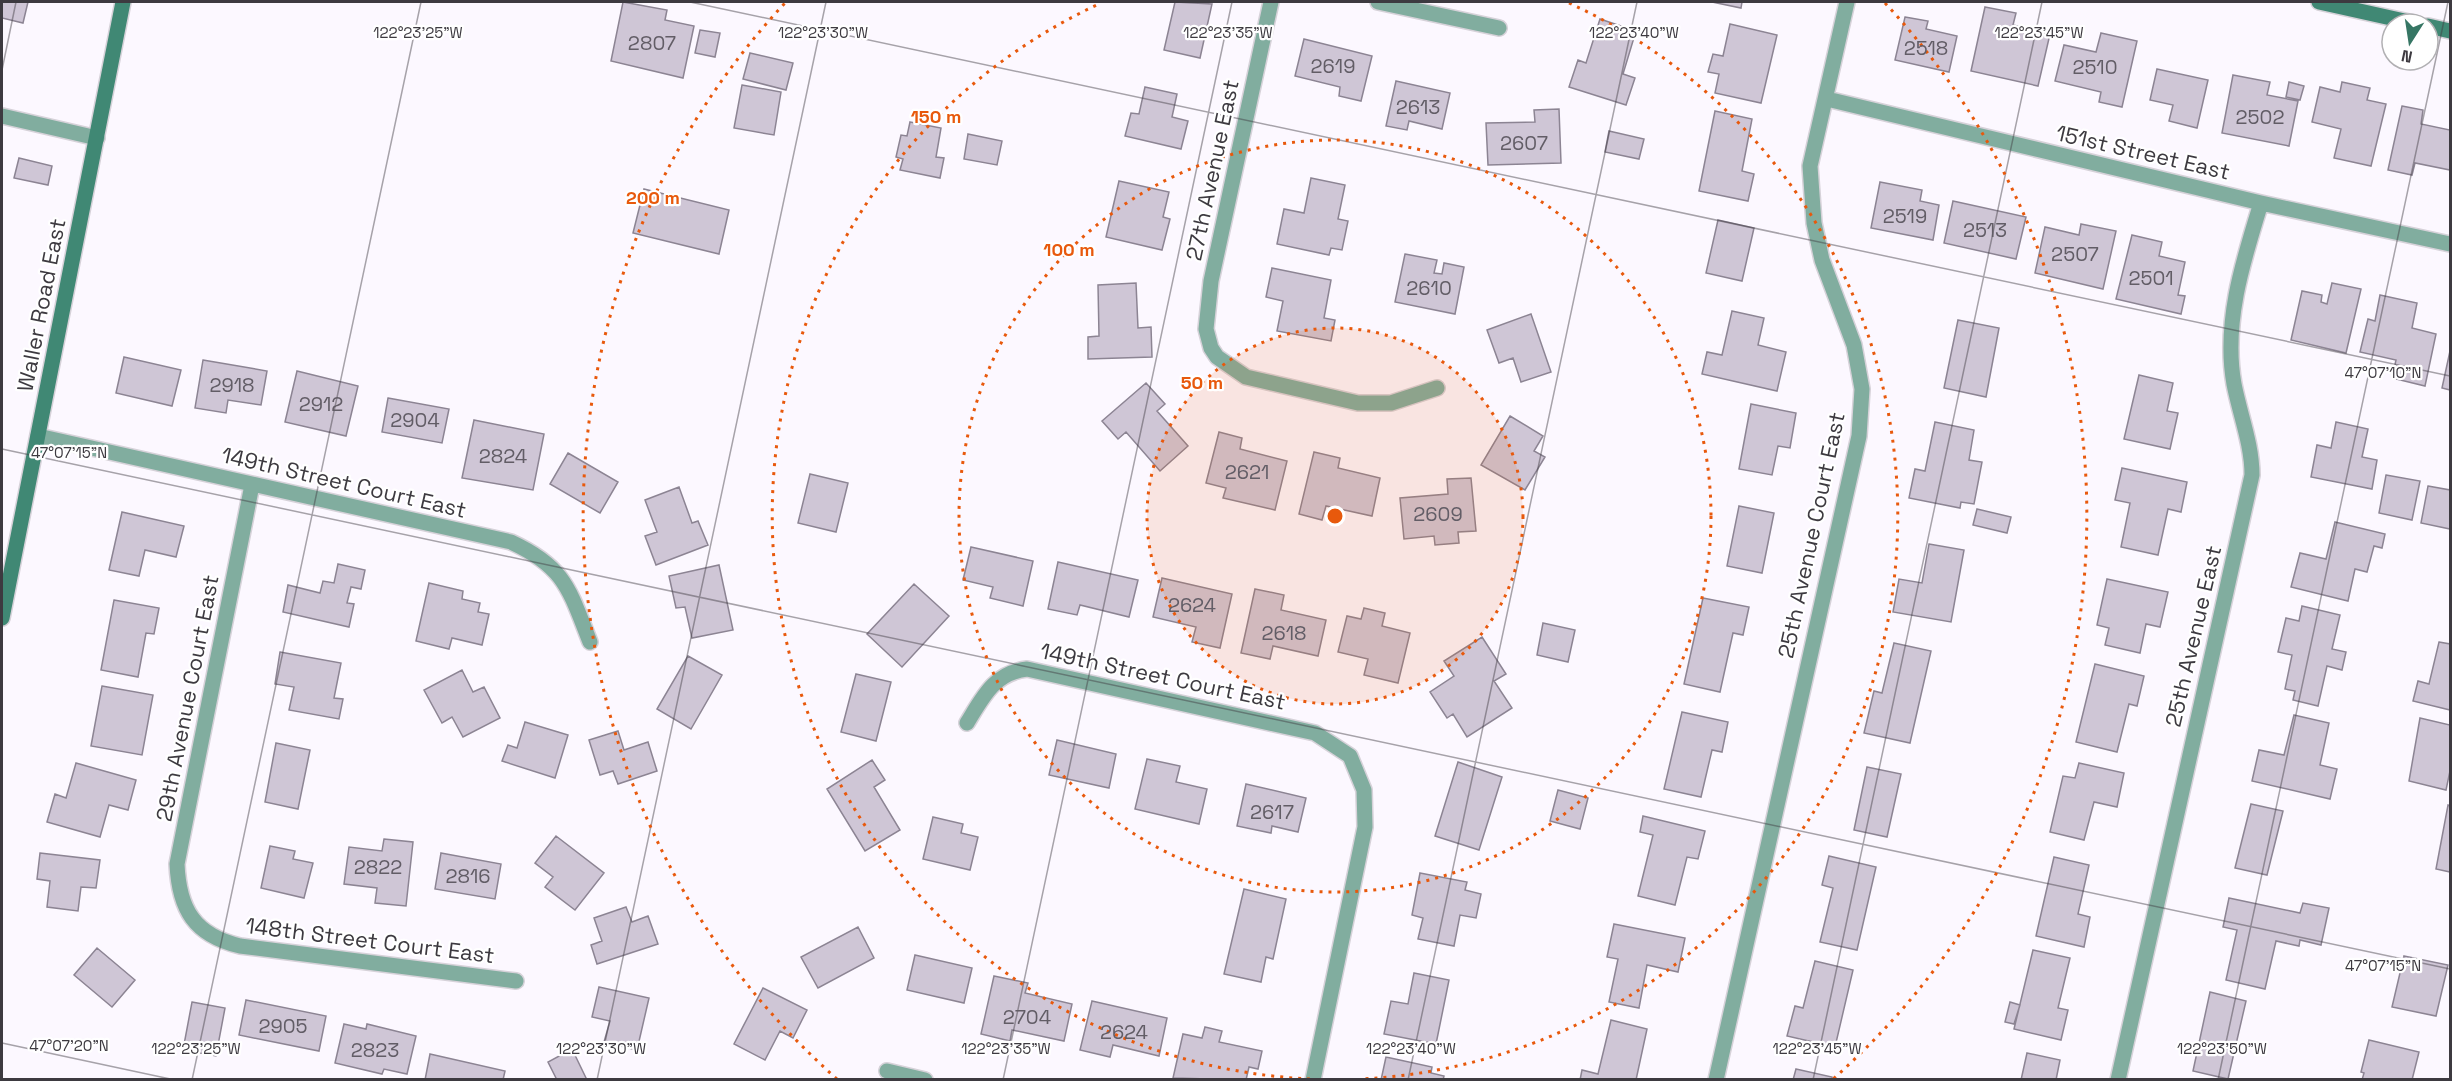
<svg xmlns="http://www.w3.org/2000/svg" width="2452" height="1081" font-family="'Space Grotesk',sans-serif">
<rect width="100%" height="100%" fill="#fcf8ff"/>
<path fill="#cfc6d6" stroke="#8c8493" stroke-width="1.5" d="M2 2H28L23 23 2 18Z
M623 2 667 10 665 20 694 26 683 78 611 61Z
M1175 2 1212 4 1200 58 1164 50Z
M1712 2H1742L1741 8Z
M1985 7 2016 13 2013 25 2050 34 2038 86 1971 71Z
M1905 17 1928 21 1926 29 1957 36 1949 72 1895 60Z
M1600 19 1636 31 1623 74 1635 78 1626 105 1569 87 1578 60 1586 63Z
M1730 24 1777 35 1761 103 1715 93 1719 74 1708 72 1713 54 1723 56Z
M700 30 720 33 715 57 695 53Z
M2101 33 2137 41 2122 107 2099 102 2101 92 2055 81 2064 45 2096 52Z
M1304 39 1372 56 1361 101 1339 96 1340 87 1295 76Z
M750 53 793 63 786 90 743 79Z
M2157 69 2208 80 2197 128 2169 121 2173 105 2150 100Z
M2233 75 2270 82 2267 95 2298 101 2289 146 2222 133Z
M1396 81 1450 93 1442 129 1409 121 1407 130 1386 126Z
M2289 82 2304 86 2300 100 2286 97Z
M2342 82 2370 88 2367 100 2386 104 2371 166 2334 158 2341 129 2312 122 2320 87 2340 92Z
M742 85 781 92 774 135 734 128Z
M1145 87 1177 94 1172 117 1188 121 1181 149 1125 136 1131 113 1139 114Z
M2402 106 2423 110 2421 124 2450 130V170L2415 163 2412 175 2388 170Z
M1559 109 1561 163 1488 165 1486 123 1535 122 1534 110Z
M1715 111 1752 119 1742 171 1754 174 1748 201 1699 191Z
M910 122 941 128 936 157 944 158 940 178 900 170 903 159 896 157 901 135 907 136Z
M1609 131 1644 139 1639 159 1605 152Z
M968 134 1002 141 997 165 964 159Z
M19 158 52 166 48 185 14 178Z
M1311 178 1345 185 1338 219 1348 221 1342 250 1331 248 1329 255 1277 244 1284 209 1304 213Z
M1119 181 1169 192 1163 217 1170 219 1162 250 1106 237Z
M1880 182 1922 190 1920 201 1939 205 1933 240 1871 228Z
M644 189 729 210 719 254 633 233Z
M1953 201 2026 217 2016 259 1944 243Z
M1718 220 1754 228 1742 281 1706 273Z
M2081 224 2116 231 2103 289 2035 273 2045 227 2079 235Z
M2132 235 2162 242 2159 256 2185 262 2178 295 2185 296 2181 314 2116 299Z
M1405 254 1437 260 1434 273 1442 274 1444 263 1464 267 1455 314 1395 302Z
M1272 268 1331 280 1324 318 1335 320 1331 341 1277 331 1283 301 1266 297Z
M1136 283 1138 328 1151 327 1152 357 1088 359V337L1099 336 1098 285Z
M2332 283 2361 289 2346 353 2291 340 2302 291 2322 295 2321 302 2327 304Z
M2380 295 2417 303 2412 328 2436 334 2425 386 2392 378 2396 360 2360 352 2368 319 2375 321Z
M1732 311 1764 318 1758 345 1786 352 1777 391 1702 374 1707 352 1722 355Z
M1531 314 1551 372 1521 382 1513 358 1499 363 1487 330Z
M1958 320 1999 328 1986 397 1944 388Z
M2450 351V390L2442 388Z
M124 357 181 370 172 406 116 393Z
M203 360 267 371 261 405 228 400 226 413 195 408Z
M297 371 358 386 346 436 285 422Z
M2139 375 2173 383 2167 411 2178 413 2170 449 2124 439Z
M1146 383 1165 404 1157 411 1188 446 1160 471 1126 432 1118 439 1102 421Z
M388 398 449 409 442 443 382 432Z
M1751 404 1796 413 1790 448 1778 446 1772 475 1739 469Z
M1510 416 1543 436 1534 451 1545 457 1525 490 1481 465Z
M474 420 544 434 533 490 462 478Z
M1935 422 1974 430 1969 460 1982 462 1974 504 1961 502 1960 508 1909 498 1915 469 1925 471Z
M2336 422 2368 429 2362 457 2377 460 2372 489 2311 477 2317 445 2331 448Z
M1219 432 1242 438 1240 449 1287 461 1275 510 1223 498 1226 488 1206 483Z
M1314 452 1340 458 1338 468 1380 478 1372 516 1326 506 1322 520 1299 514Z
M568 453 618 482 600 513 550 484Z
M2122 468 2187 482 2181 512 2168 509 2158 555 2121 547 2130 503 2115 500Z
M810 474 848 483 836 532 798 523Z
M2386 475 2420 481 2412 520 2379 513Z
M1471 478 1476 531 1458 532 1459 543 1435 545 1434 536 1404 539 1400 498 1448 494 1447 479Z
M2428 486 2450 490V529L2421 523Z
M679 487 692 523 698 521 708 545 656 565 645 536 657 532 645 500Z
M1739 506 1774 513 1762 573 1727 566Z
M1977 509 2011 517 2007 533 1973 525Z
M122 512 184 526 176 557 145 550 139 576 109 570Z
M2335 522 2385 534 2382 548 2374 546 2367 572 2355 569 2348 601 2291 587 2300 553 2326 559Z
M1929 544 1964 550 1951 622 1893 612 1899 579 1922 583Z
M971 547 1033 561 1023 606 990 598 993 587 963 580Z
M1058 562 1138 580 1129 617 1080 605 1077 615 1048 609Z
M338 564 365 570 361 589 351 587 347 603 354 604 349 627 283 612 288 585 320 593 323 581 334 583Z
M719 565 733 630 692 638 685 607 676 608 669 576Z
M1162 578 1232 594 1220 648 1192 642 1196 627 1153 617Z
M2107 579 2168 592 2160 627 2146 624 2140 653 2105 645 2109 628 2097 625Z
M429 583 463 591 462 599 480 603 478 612 489 614 482 645 452 638 449 649 416 641Z
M914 584 949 616 902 667 867 634Z
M1255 589 1284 595 1281 610 1326 620 1318 656 1273 646 1270 659 1241 653Z
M1703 598 1749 607 1743 635 1733 633 1720 692 1684 684Z
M114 600 159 608 154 634 146 633 138 677 101 670Z
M2302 606 2340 615 2332 649 2346 652 2342 670 2327 666 2318 706 2293 700 2295 691 2285 689 2292 655 2278 652 2286 618 2299 621Z
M1364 608 1385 613 1382 626 1410 633 1398 683 1364 675 1368 659 1338 652 1347 616 1361 619Z
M1543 623 1575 630 1568 662 1537 655Z
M1482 637 1506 674 1494 681 1512 708 1467 737 1453 714 1447 718 1430 692 1454 676 1444 661Z
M2439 642 2450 644V710L2413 701 2418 681 2429 684Z
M1894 643 1931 651 1910 743 1864 733 1874 691 1882 693Z
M280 652 341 663 334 698 343 699 339 719 289 710 294 687 275 684Z
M688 656 722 675 691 729 657 709Z
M2095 664 2144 676 2137 706 2129 704 2117 752 2076 742Z
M462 670 473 692 484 687 500 718 463 737 452 717 442 723 424 690Z
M856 674 891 682 876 741 841 732Z
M102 686 153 695 142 755 91 746Z
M1682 712 1728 722 1722 752 1712 750 1701 797 1664 789Z
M2294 715 2329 723 2320 765 2337 769 2330 799 2252 781 2259 750 2284 755Z
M2420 718 2450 725V771L2446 790 2409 781Z
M525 722 568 735 555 778 502 761 508 745 517 748Z
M618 731 624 750 648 742 657 771 618 784 613 771 600 775 589 740Z
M1057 740 1116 754 1109 788 1049 775Z
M276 743 310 750 298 809 265 802Z
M1147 759 1180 766 1176 782 1207 789 1199 824 1135 809Z
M872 760 885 780 874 787 900 830 865 851 827 789Z
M1458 762 1502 777 1479 850 1435 836Z
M76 763 136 780 128 810 109 805 100 837 47 822 55 794 66 798Z
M2079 763 2124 773 2117 807 2094 802 2084 840 2050 832 2063 776 2075 778Z
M1867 767 1901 774 1887 837 1854 830Z
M1246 784 1306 798 1298 832 1272 826 1271 833 1237 826Z
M1558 790 1588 798 1580 829 1550 821Z
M2251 804 2283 811 2267 875 2235 868Z
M2448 805 2450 806V872L2436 869Z
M1643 816 1705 831 1698 859 1687 857 1675 905 1638 896 1653 835 1640 832Z
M933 817 963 824 961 833 978 837 970 870 923 859Z
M556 836 604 873 575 910 545 887 553 877 535 863Z
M384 839 413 842 406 906 375 903 377 888 344 884 349 847 382 851Z
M270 846 295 851 293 859 313 863 304 898 261 888Z
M40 853 100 860 96 888 81 887 78 911 47 907 50 881 37 879Z
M441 853 501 864 495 899 435 889Z
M1829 856 1876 867 1857 950 1820 942 1833 888 1822 885Z
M2054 857 2089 865 2078 914 2090 917 2084 947 2036 936Z
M1420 873 1467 882 1465 890 1481 894 1476 918 1460 915 1454 946 1418 939 1423 918 1412 915Z
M1244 889 1286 899 1273 959 1266 957 1261 982 1224 974Z
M2229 898 2300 913 2303 903 2329 908 2321 945 2300 940 2299 946 2276 941 2265 989 2226 980 2237 930 2223 927Z
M626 907 632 922 648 916 658 944 597 964 591 945 602 941 594 918Z
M1614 924 1685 938 1678 972 1647 965 1639 1008 1609 1002 1618 959 1607 957Z
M858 927 874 958 818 988 801 957Z
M97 948 135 980 112 1007 74 975Z
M2033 950 2070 958 2058 1008 2068 1010 2061 1040 2014 1029Z
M915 955 972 968 964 1003 907 990Z
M2404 956 2448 965 2436 1016 2392 1007Z
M1815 961 1853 970 1835 1047 1787 1036 1795 1006 1803 1008Z
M1414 973 1449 980 1436 1044 1384 1034 1391 1001 1408 1004Z
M994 976 1028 983 1025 993 1072 1004 1064 1041 1012 1030 1010 1041 981 1034Z
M599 987 649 998 637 1050 604 1042 610 1021 592 1017Z
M763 988 807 1010 793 1038 780 1031 765 1060 734 1044Z
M2210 992 2246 1001 2228 1079 2193 1071Z
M246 1000 326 1016 319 1051 239 1035Z
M1092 1001 1167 1018 1159 1056 1113 1045 1110 1057 1080 1050Z
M192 1002 225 1008 216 1056 183 1050Z
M2010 1002 2020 1005 2014 1024 2005 1022Z
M1611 1020 1647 1029 1636 1080H1580L1582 1070 1598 1074Z
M344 1024 366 1029 367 1024 416 1036 407 1074 384 1069 382 1074 335 1063Z
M1205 1027 1222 1031 1219 1042 1262 1051 1258 1069 1249 1067 1246 1080 1173 1078 1183 1034 1202 1038Z
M2369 1040 2419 1052 2412 1080H2362L2364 1073 2361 1072Z
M572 1049 587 1080H557L548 1062Z
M2027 1053 2060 1060 2056 1080H2021Z
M430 1054 505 1071 503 1080H425Z
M1386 1057 1432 1067 1431 1073 1444 1076 1443 1080H1381Z
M1796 1069 1832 1077V1080H1793Z"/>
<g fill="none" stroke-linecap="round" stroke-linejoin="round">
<defs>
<path id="street" d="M1271 2 1211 281 1206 329 1211 348 1217 357 1246 377 1358 403H1391L1437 388
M1378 2 1499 28
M1827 99 2261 203 2450 244
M2 116 97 138
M38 436 511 542C565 567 569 589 590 642
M252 485 177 864C179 909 194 935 240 946L516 981
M967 723C983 697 994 673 1027 669L1315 733 1350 756 1364 790 1365 827 1313 1080
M887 1071 925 1080
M1716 1080 1859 436 1862 389 1854 345 1822 260 1814 223 1810 166 1847 2
M2118 1080 2252 475C2252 444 2240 415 2234 384 2223 323 2243 261 2261 203"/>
<path id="secondary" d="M2319 2 2418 24
M2428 26 2450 31
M2 618 123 2"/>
</defs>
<use href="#street" stroke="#d6d2d9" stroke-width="18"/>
<use href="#secondary" stroke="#d6d2d9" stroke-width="18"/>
<use href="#street" stroke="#81ad9f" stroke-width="15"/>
<use href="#secondary" stroke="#408874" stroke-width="15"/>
</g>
<path fill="none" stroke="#3d3a40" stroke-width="1.5" stroke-opacity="0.45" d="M690 2 2450 376M2 70 16 2M2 449 2450 969M2 1043 175 1080M192 1080 421 2M597 1080 826 2M1003 1080 1232 2M1408 1080 1637 2M1813 1080 2042 2M2218 1080 2448 2"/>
<circle cx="1335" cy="516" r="188" fill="#e8590c" fill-opacity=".12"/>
<g fill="none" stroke="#e8590c" stroke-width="3" stroke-dasharray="3 6">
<circle cx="1335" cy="516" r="188"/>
<circle cx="1335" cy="516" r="376"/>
<path d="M1310 1079A564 564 0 0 1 1101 3M1569 3A564 564 0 0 1 1360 1079"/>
<path d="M837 1079A752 752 0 0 1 785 3M1885 3A752 752 0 0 1 1833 1079"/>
</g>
<g text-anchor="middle" stroke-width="4.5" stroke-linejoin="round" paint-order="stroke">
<g font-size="20" fill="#625d66">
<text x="652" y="50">2807</text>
<text x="1926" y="55">2518</text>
<text x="1333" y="73">2619</text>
<text x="2095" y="74">2510</text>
<text x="1418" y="114">2613</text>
<text x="2260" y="124">2502</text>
<text x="1524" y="150">2607</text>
<text x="1905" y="223">2519</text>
<text x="1985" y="237">2513</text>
<text x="2075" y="261">2507</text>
<text x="2151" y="285">2501</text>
<text x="1429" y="295">2610</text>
<text x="232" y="392">2918</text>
<text x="321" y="411">2912</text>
<text x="415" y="427">2904</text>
<text x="503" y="463">2824</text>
<text x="1247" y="479">2621</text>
<text x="1438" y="521">2609</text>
<text x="1192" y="612">2624</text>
<text x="1284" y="640">2618</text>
<text x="1272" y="819">2617</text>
<text x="378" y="874">2822</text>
<text x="468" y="883">2816</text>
<text x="1027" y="1024">2704</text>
<text x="283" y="1033">2905</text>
<text x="1124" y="1039">2624</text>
<text x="375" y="1057">2823</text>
</g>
<g font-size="22" fill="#3d3a40" stroke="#fff">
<text transform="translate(2143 152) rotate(13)" y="8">151st Street East</text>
<text transform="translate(1212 170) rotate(-78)" y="8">27th Avenue East</text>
<text transform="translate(41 305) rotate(-79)" y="8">Waller Road East</text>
<text transform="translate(344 482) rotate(13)" y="8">149th Street Court East</text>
<text transform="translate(1811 535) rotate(-78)" y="8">25th Avenue Court East</text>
<text transform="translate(2193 636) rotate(-77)" y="8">25th Avenue East</text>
<text transform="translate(1163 676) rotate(12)" y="8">149th Street Court East</text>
<text transform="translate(187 698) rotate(-79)" y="8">29th Avenue Court East</text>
<text transform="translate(370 940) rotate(7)" y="8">148th Street Court East</text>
</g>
</g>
<g font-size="15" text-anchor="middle" fill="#3d3a40" stroke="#fff" stroke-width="4.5" stroke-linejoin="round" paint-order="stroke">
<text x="418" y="38">122°23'25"W</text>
<text x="823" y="38">122°23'30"W</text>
<text x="1228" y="38">122°23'35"W</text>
<text x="1634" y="38">122°23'40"W</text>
<text x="2039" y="38">122°23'45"W</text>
<text x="2383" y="378">47°07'10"N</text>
<text x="69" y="458">47°07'15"N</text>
<text x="2383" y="971">47°07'15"N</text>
<text x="69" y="1051">47°07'20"N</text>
<text x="196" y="1054">122°23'25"W</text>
<text x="601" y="1054">122°23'30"W</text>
<text x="1006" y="1054">122°23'35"W</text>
<text x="1411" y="1054">122°23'40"W</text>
<text x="1817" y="1054">122°23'45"W</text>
<text x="2222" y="1054">122°23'50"W</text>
</g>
<circle cx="1335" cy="516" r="9" fill="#e8590c" stroke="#fff" stroke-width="3"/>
<g font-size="18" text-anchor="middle" font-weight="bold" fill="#e8590c" stroke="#fff" stroke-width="4.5" stroke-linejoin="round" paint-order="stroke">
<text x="936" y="123">150 m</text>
<text x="653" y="204">200 m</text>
<text x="1069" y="256">100 m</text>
<text x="1202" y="389">50 m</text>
</g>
<rect width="2452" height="1081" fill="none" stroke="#3d3a40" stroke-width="6"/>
<g transform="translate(2410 42) rotate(192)"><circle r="28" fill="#ffffff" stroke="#b1b0b3" stroke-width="1.5"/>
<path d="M0-4.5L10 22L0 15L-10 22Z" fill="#367664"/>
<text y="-9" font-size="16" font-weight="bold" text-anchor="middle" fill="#3d3a40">N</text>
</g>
</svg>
